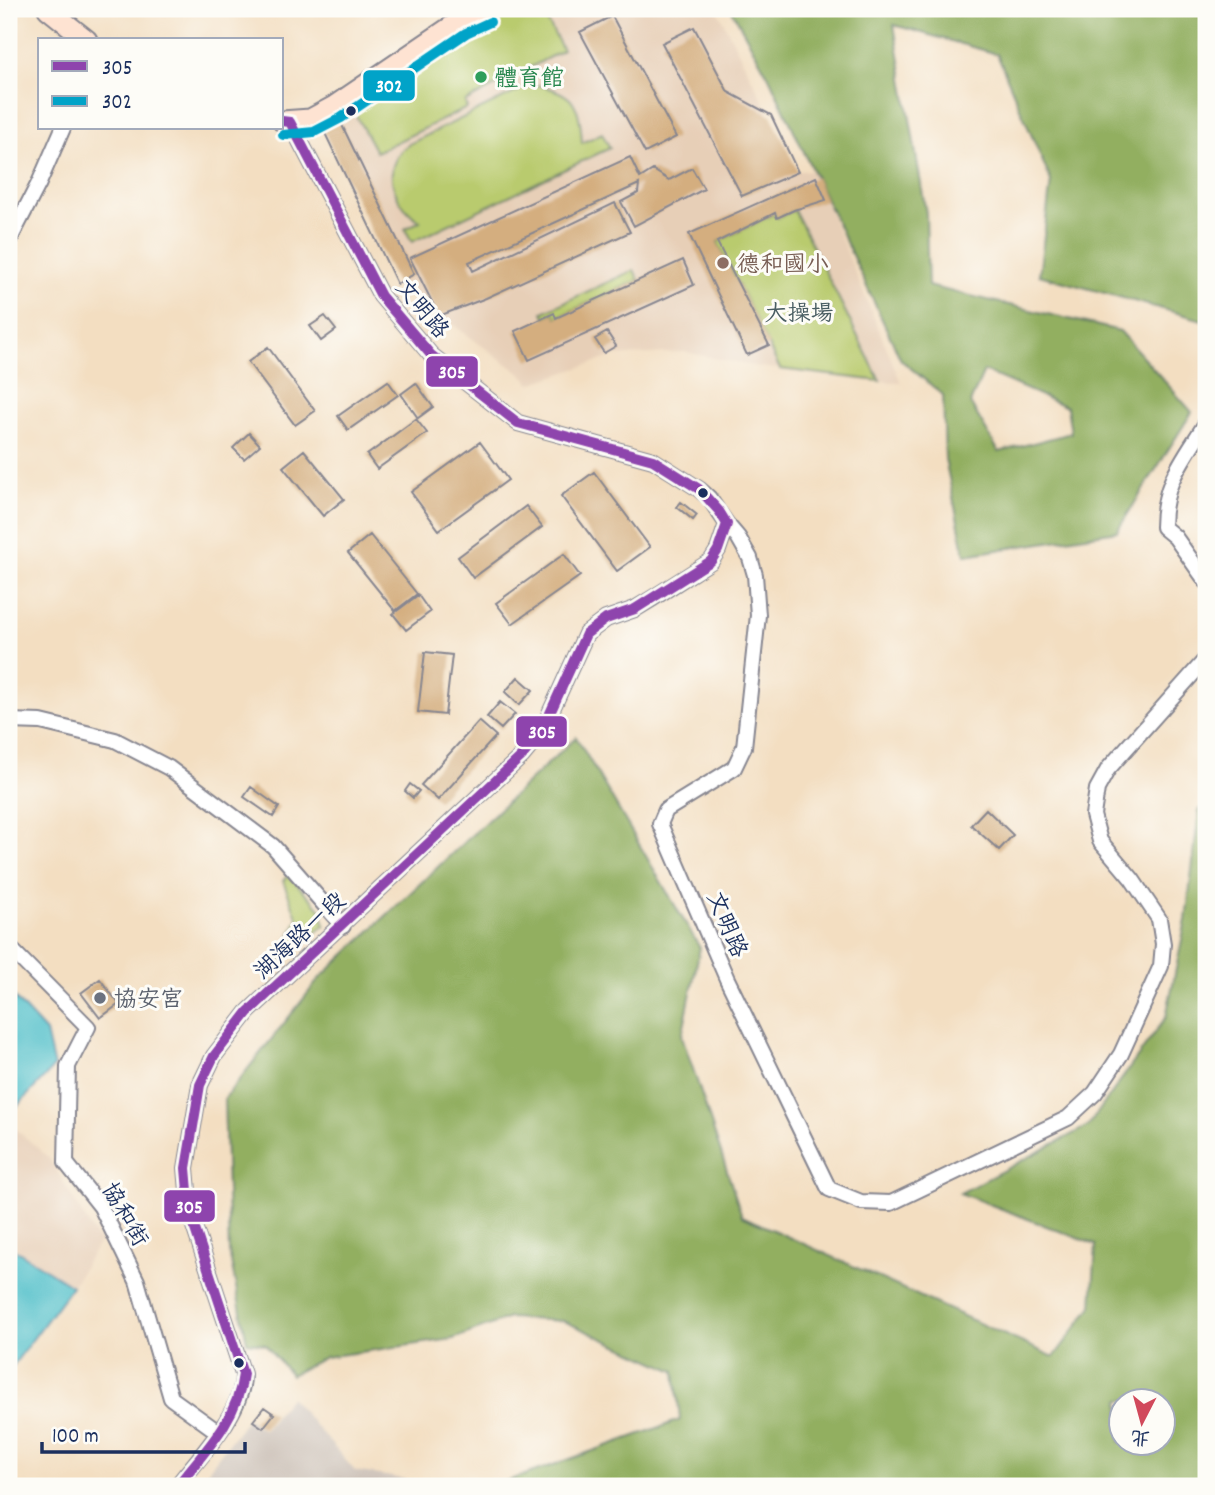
<svg xmlns="http://www.w3.org/2000/svg" width="1215" height="1495" font-family="Dekko,'LXGW WenKai TC',sans-serif">
<rect width="100%" height="100%" fill="#fdfcf7"/>
<filter id="ink" filterUnits="userSpaceOnUse"><feTurbulence type="fractalNoise" baseFrequency=".0143" numOctaves="2"/><feDisplacementMap in="SourceGraphic" scale="14" xChannelSelector="R" yChannelSelector="G"/><feConvolveMatrix kernelMatrix="1 2 1 2 8 2 1 2 1" color-interpolation-filters="sRGB"/></filter>
<filter id="wash" filterUnits="userSpaceOnUse"><feTurbulence type="fractalNoise" baseFrequency=".00686" numOctaves="4" result="noise"/><feDisplacementMap in="SourceGraphic" scale="28" xChannelSelector="R" yChannelSelector="G"/><feGaussianBlur stdDeviation="1.57" result="paint"/><feColorMatrix in="noise" values="0 0 0 0 0 0 0 0 0 0 0 0 0 0 0 0 0 1.4 0 .05"/><feComposite in="paint" operator="in"/></filter>
<g filter="url(#wash)">
<rect width="100%" height="100%" fill="#f3dec1"/>
<path fill="#e7cfb7" d="M520 9H717L798 171H813L901 383 752 366 685 352 614 356 530 384 528 379 397 284 323 129 355 114 436 52Z
M9 1123 49 1158 99 1242 72 1286 9 1246Z"/>
<path fill="#cdc2b9" d="M290 1397 355 1471 404 1479 409 1486H196L248 1418 263 1430Z"/>
<path fill="#b9cb6e" stroke="#6a7d66" stroke-width="2" d="M520 9H541L563 50 465 102 467 108 376 152 355 114 436 52Z
M537 85C576 93 580 106 582 143L602 133 610 148 412 242 405 229 420 221C400 209 383 180 397 157 399 152 405 148 409 144L526 87Z
M794 210 804 229 880 381 780 369 717 242 775 213 778 218Z
M634 270 639 280 556 318 554 313 545 317 543 312Z
M288 875 320 908 325 925 277 963 298 919 283 881Z"/>
<path fill="#92af61" stroke="#566f60" stroke-width="2" fill-rule="evenodd" d="M731 9H1206V321L1039 275 1051 181 997 54 894 25 926 213 928 286 1120 331 1192 412 1117 531 965 555 945 459 943 395 901 360 769 77ZM984 371 1067 407 1071 433 999 452 970 403Z
M576 737 700 948 682 1036 742 1216 1054 1357 1092 1306 1096 1245 960 1193 1088 1126 1166 1017 1186 920 1199 811 1206 804V1486H494L680 1420 675 1371 564 1321 509 1318 453 1339 325 1357 291 1375 265 1344 247 1342 229 1252 224 1099 320 978ZM1120 1400H1162V1442H1120Z"/>
<path fill="#54c1cb" stroke="#387894" stroke-width="2" d="M9 992 46 1032 54 1067 9 1115Z
M9 1246 72 1286 9 1371Z"/>
<g id="blocks">
<path fill="#d4ae7f" d="M612 16 676 137 645 153 580 32Z
M694 27 728 92 771 115 798 172 742 196 662 43Z
M340 121 414 274 397 284 323 129Z
M630 157 640 178 653 170 669 180 692 168 704 189 634 226 621 202 638 193 639 184 469 262 473 271 615 203 630 232 486 298 439 316 410 258Z
M816 177 826 200 794 210 777 218 775 213 717 242 769 345 747 355 689 234Z
M683 260 694 285 529 360 515 331 554 313 556 318Z
M325 316 336 330 321 341 310 326Z
M607 332 616 346 604 353 595 339Z
M268 347 315 411 295 425 248 362Z
M388 381 398 395 348 430 338 416Z
M416 383 433 407 418 418 401 394Z
M416 419 427 433 377 469 367 455Z
M249 433 260 445 244 459 233 448Z
M480 442 508 480 439 530 411 492Z
M304 450 344 499 323 516 283 467Z
M594 472 650 547 617 571 561 496Z
M681 502 697 515 693 520 677 507Z
M526 506 542 527 473 578 458 557Z
M370 535 417 594 395 611 348 553Z
M564 554 580 576 512 624 496 603Z
M418 595 430 612 406 630 393 614Z
M425 652 452 655 445 715 418 712Z
M518 677 533 690 519 705 505 692Z
M500 702 515 714 501 729 487 717Z
M479 721 496 736 438 800 421 785Z
M410 784 419 791 413 798 405 791Z
M251 787 279 807 273 817 244 797Z
M986 809 1013 835 999 850 971 825Z
M100 979 119 1004 100 1018 81 993Z
M264 1407 274 1414 263 1428 253 1421Z"/>
</g>
</g>
<g filter="url(#ink)">
<use href="#blocks" fill-opacity="0" stroke="#878690" stroke-width="2"/>
<g fill="none" stroke-linecap="round" stroke-linejoin="round">
<defs>
<path id="street" d="M290 122 381 296 431 355 518 423 653 460 699 489 709 498 727 524 738 537 750 558 755 575 758 615 744 747 734 768 666 810 660 824 727 979 829 1189 861 1202 891 1203 1068 1118 1095 1093 1121 1054 1161 966 1163 944 1159 919 1132 879 1100 841 1093 815 1097 789 1108 769 1206 659
M9 241 39 183 63 128
M1206 423C1183 460 1163 482 1163 527L1175 537 1206 581
M9 721 41 722 115 740 169 768 273 846 343 926
M9 947 88 1027 68 1066 66 1163 101 1207 137 1281 171 1398 218 1432
M177 1486C200 1456 244 1411 243 1374L190 1214 186 1168 200 1085 214 1056 248 1012 522 756 541 733 586 634 606 619 635 609 653 598 711 561 718 550 727 524"/>
<path id="secondary" d="M48 9 87 40
M282 121 310 119 334 106 459 21 484 9"/>
</defs>
<use href="#street" stroke="#878690" stroke-width="18"/>
<use href="#secondary" stroke="#878690" stroke-width="23"/>
<use href="#street" stroke="#fff" stroke-width="14"/>
<use href="#secondary" stroke="#fee3d2" stroke-width="19"/>
<defs>
<path id="bus-1" d="M177 1486C204 1452 238 1419 243 1374L190 1214 186 1168 200 1085 214 1056 248 1012 522 756 541 733 586 634 606 619 635 609 711 561 718 550 727 524 719 511 699 489 653 460 518 423 431 355 381 296 290 122 282 121"/>
<path id="bus-2" d="M283 135 314 132 341 118 466 33 490 22"/>
</defs>
<use href="#bus-1" stroke="#fdfcf7" stroke-width="16"/>
<use href="#bus-2" stroke="#fdfcf7" stroke-width="16"/>
<use href="#bus-1" stroke="#8e44ad" stroke-width="10"/>
<use href="#bus-2" stroke="#01a3c8" stroke-width="10"/>
</g>
</g>
<circle fill="#2e9e5b" stroke="#fdfcf7" stroke-width="2.5" cx="481" cy="77" r="7"/>
<g fill="#1b2f5e" stroke="#fdfcf7" stroke-width="2.5">
<circle cx="351" cy="111" r="6"/>
<circle cx="703" cy="493" r="6"/>
<circle cx="239" cy="1363" r="6"/>
</g>
<circle fill="#8d6e63" stroke="#fdfcf7" stroke-width="2.5" cx="723" cy="263" r="7"/>
<circle fill="#6b7280" stroke="#fdfcf7" stroke-width="2.5" cx="100" cy="998" r="7"/>
<g text-anchor="middle" stroke-width="6" stroke-linejoin="round" paint-order="stroke">
<g font-size="23" fill="#27864d" stroke="#fdfcf7" text-anchor="start">
<text x="495" y="85">體育館</text>
</g>
<g font-size="23" fill="#785e54" stroke="#fdfcf7" text-anchor="start">
<text x="737" y="271">德和國小</text>
</g>
<g font-size="23" fill="#1b2f5e" stroke="#fdfcf7">
<text transform="translate(423 308) rotate(50)" y="8">文明路</text>
<text transform="translate(728 924) rotate(67)" y="8">文明路</text>
<text transform="translate(299 935) rotate(-43)" y="8">湖海路一段</text>
<text transform="translate(126 1214) rotate(60)" y="8">協和街</text>
</g>
<g font-size="23" fill="#4a5e63" stroke="#fdfcf7">
<text x="799" y="320">大操場</text>
</g>
<g font-size="23" fill="#5b616d" stroke="#fdfcf7" text-anchor="start">
<text x="114" y="1006">協安宮</text>
</g>
</g>
<g stroke="#fdfcf7" stroke-width="2.5">
<rect x="362" y="69" width="54" height="33" rx="7" fill="#01a3c8"/>
<rect x="425" y="355" width="54" height="33" rx="7" fill="#8e44ad"/>
<rect x="515" y="715" width="53" height="33" rx="7" fill="#8e44ad"/>
<rect x="163" y="1189" width="53" height="34" rx="7" fill="#8e44ad"/>
</g>
<g font-size="19" text-anchor="middle" font-weight="bold" fill="#fff">
<text x="389" y="92">302</text>
<text x="452" y="378">305</text>
<text x="542" y="738">305</text>
<text x="189" y="1213">305</text>
</g>
<rect width="1215" height="1495" fill="none" stroke="#fdfcf7" stroke-width="35"/>
<rect x="38" y="38" width="245" height="91" fill="#fdfcf7" stroke="#a3aaba" stroke-width="2"/>
<rect x="52" y="61" width="35" height="10" fill="#8e44ad" stroke="#a3aaba" stroke-width="2"/>
<text x="102" y="74" font-size="21" fill="#1b2f5e">305</text>
<rect x="52" y="96" width="35" height="10" fill="#01a3c8" stroke="#a3aaba" stroke-width="2"/>
<text x="102" y="108" font-size="21" fill="#1b2f5e">302</text>
<g transform="translate(1142 1422) rotate(186)"><circle r="33" fill="#fdfcf7" stroke="#a3aaba" stroke-width="2"/>
<path d="M0-5L12 26L0 18L-12 26Z" fill="#d1495b"/>
<text y="-10" font-size="19" font-weight="bold" text-anchor="middle" fill="#1b2f5e">北</text>
</g>
<path d="M42 1442v10h203v-10" fill="none" stroke="#1b2f5e" stroke-width="3.5"/>
<text x="52" y="1442" font-size="21" fill="#1b2f5e" stroke="#fdfcf7" stroke-width="5" paint-order="stroke">100 m</text>
</svg>
